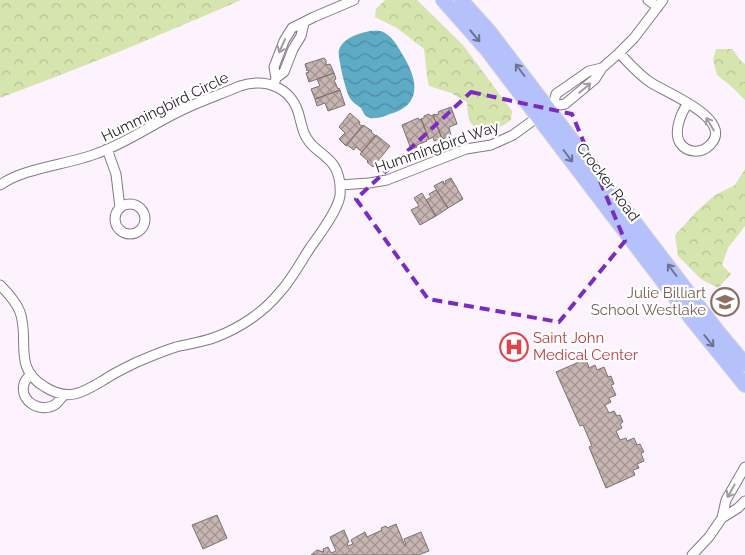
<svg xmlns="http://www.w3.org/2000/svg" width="745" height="555" font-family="Raleway,sans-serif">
<defs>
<pattern id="forest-crowns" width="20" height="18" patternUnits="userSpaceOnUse" patternTransform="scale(1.25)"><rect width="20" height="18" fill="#d6e4ae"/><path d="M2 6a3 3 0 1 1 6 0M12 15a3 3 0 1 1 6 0" fill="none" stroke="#b8c396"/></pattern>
<pattern id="water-waves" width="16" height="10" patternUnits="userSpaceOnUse" patternTransform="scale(1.25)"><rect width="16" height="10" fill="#5eabc6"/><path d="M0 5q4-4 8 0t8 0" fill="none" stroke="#4e8ba1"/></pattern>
<pattern id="building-cross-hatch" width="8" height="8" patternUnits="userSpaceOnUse" patternTransform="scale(1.25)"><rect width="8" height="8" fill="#c7b5b2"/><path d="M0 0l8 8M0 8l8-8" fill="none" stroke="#a29391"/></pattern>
</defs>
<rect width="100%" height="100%" fill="#fcf3fe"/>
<path fill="url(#forest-crowns)" d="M0 0H241C161 35 81 68 0 98Z
M385 0H417L463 45 512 111 511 120C499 129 481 138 471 123 467 118 468 108 467 102L451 93 429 86 427 76 424 49 397 28 375 17 376 9Z
M716 49H732L741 61 745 64V100L732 87 717 75 713 60Z
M745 169V226L728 248 722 265 731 274 718 288 701 279 678 256 675 235 699 209 715 195 735 185Z"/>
<path fill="url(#water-waves)" d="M370 31C376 31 380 30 385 33 394 38 399 49 404 57 418 81 422 105 390 114 385 116 380 118 375 118 372 118 370 119 368 117 364 116 363 111 361 108 357 105 352 102 350 98 346 93 337 55 339 50 343 38 359 33 370 31Z"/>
<path fill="url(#building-cross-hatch)" stroke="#80706d" d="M324 58 326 60V65L330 64 334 73 309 82 306 73 309 72 308 70 307 71 305 64Z
M334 73 336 79 334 80 338 89 339 88 340 90 315 99 311 89 320 86 317 79Z
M340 90 345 105 328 111 325 103 317 106 315 99Z
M451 107 457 124 449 127 451 136 442 139 433 115 435 114V115L439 114 438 112Z
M350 113 360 122 359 124 362 126 363 125 346 146 339 139 345 133 339 127Z
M429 114 430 116 433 115 442 138 434 141 433 137 429 139 421 119 424 118V116Z
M418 118 419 120 421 119 429 139 426 140 427 141 417 145V147L411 149 402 125Z
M363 125 372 131 371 132 376 136 362 152 356 147 354 150 347 145Z
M376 135 390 146 373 167 367 162 368 161 360 154Z
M451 178 463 199 448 208 434 186 443 181 444 184 446 183 445 181Z
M436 190 448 208 436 216 426 200 431 197 429 194Z
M422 193 436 216 420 225 411 210 419 206 414 198Z
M586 359 589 368 595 365 597 370 604 367 608 377 611 376 614 384 611 385 616 395 609 398 611 402 605 405 609 413 614 411 617 416 620 415 623 422 620 424 622 428 616 431 620 440 626 438 627 441 634 438 637 445 640 444 644 452 641 453 644 461 637 464 639 468 633 470 635 475 606 488 589 447 592 446 583 425 580 426 556 372Z
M217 515 227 538 203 549 192 525Z
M396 524 405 546 406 545 404 539 421 532 429 551 418 555H311L317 550 324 552 323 549 328 547 331 553 336 551 330 537 344 530 349 542 347 543 348 546 353 544 351 540 356 537 365 532 367 537 382 530 381 528 386 526 387 528Z"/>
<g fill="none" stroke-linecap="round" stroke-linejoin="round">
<defs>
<path id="street" d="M648 0 658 7
M619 53C629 63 638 74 650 82 664 92 736 119 710 145 701 154 687 153 680 143 673 132 681 113 688 103
M276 78 284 72 293 49 301 36 304 23
M274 86 276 78 274 67 284 41 292 28 314 17 354 0
M553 106 556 94 589 71 602 68
M107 149 116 174 120 208
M0 185C26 167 68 165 98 153 126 143 150 126 176 113 197 102 219 95 240 86 268 77 294 89 300 119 302 126 303 134 308 140 313 148 321 152 327 158 338 167 341 182 340 196 337 212 319 235 310 248 300 263 292 279 280 292 264 312 240 328 216 337 203 342 189 344 176 347 163 351 149 357 137 362 127 367 116 372 107 378 85 391 70 403 45 387 12 368 30 340 20 312 16 302 8 293 0 285
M340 185 369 183 387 180 466 149 491 145 513 135 553 106 565 104 595 79 602 68 619 53 634 38 663 0
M115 219a15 15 0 1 1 30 0a15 15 0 1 1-30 0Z
M31 374C28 377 25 380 24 384 19 402 42 414 56 404 59 401 61 398 64 395
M722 518 738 508 745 501
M692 555 709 537 722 518 726 500 745 467"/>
<path id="primary" d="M443 0 487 50 690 317 745 385
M461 0 489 31 719 333 745 364"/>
</defs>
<use href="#street" stroke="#837985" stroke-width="11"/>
<use href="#primary" stroke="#d8d8d8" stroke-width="16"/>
<use href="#street" stroke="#fff" stroke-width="9"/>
<use href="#primary" stroke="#b5c1fa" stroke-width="14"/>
</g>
<defs><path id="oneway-shaft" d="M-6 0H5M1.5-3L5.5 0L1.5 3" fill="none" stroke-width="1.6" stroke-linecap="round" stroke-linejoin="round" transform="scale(1.25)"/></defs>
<g stroke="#6e7292">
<use href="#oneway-shaft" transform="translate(475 36) rotate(50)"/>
<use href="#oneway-shaft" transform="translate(520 70) rotate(-127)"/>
<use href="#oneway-shaft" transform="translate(568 156) rotate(53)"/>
<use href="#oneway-shaft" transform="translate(672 270) rotate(-127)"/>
<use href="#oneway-shaft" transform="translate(709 341) rotate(51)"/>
</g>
<g stroke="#9e9c9f">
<use href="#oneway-shaft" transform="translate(282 46) rotate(114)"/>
<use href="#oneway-shaft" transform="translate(585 88) rotate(-40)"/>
<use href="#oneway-shaft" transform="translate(710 124) rotate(-121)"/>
<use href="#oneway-shaft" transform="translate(731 491) rotate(119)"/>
</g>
<path fill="none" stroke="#7b2cbf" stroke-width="4" stroke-dasharray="10 6" stroke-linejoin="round" d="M471 92 572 114 625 241 559 322 428 299 356 199Z"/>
<defs>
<symbol id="school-ring" viewBox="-11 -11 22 22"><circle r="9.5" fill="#fff" stroke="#8d6e63" stroke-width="1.5"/><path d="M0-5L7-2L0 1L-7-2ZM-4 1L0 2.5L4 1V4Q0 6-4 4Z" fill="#8d6e63"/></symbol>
<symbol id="hospital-ring" viewBox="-11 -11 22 22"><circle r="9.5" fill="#fff" stroke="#e0444e" stroke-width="1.5"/><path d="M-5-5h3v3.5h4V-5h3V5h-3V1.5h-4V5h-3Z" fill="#e0444e"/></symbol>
</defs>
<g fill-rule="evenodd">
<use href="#school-ring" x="709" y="286" width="32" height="32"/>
<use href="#hospital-ring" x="498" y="331" width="32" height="32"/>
</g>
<g text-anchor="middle" stroke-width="4.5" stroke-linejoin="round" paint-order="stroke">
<g font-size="15" fill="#282429" stroke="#fff">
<text transform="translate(165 107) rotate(-26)" y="5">Hummingbird Circle</text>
<text transform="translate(437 147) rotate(-19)" y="5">Hummingbird Way</text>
<text transform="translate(608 182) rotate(53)" y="5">Crocker Road</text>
</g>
<g font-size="15" fill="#785e54" stroke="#fff" text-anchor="end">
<text x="706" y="298">Julie Billiart<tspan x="706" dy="17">School Westlake</tspan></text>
</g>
<g font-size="15" fill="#be3a42" stroke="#fff" text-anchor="start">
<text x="533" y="343">Saint John<tspan x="533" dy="17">Medical Center</tspan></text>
</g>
</g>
</svg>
